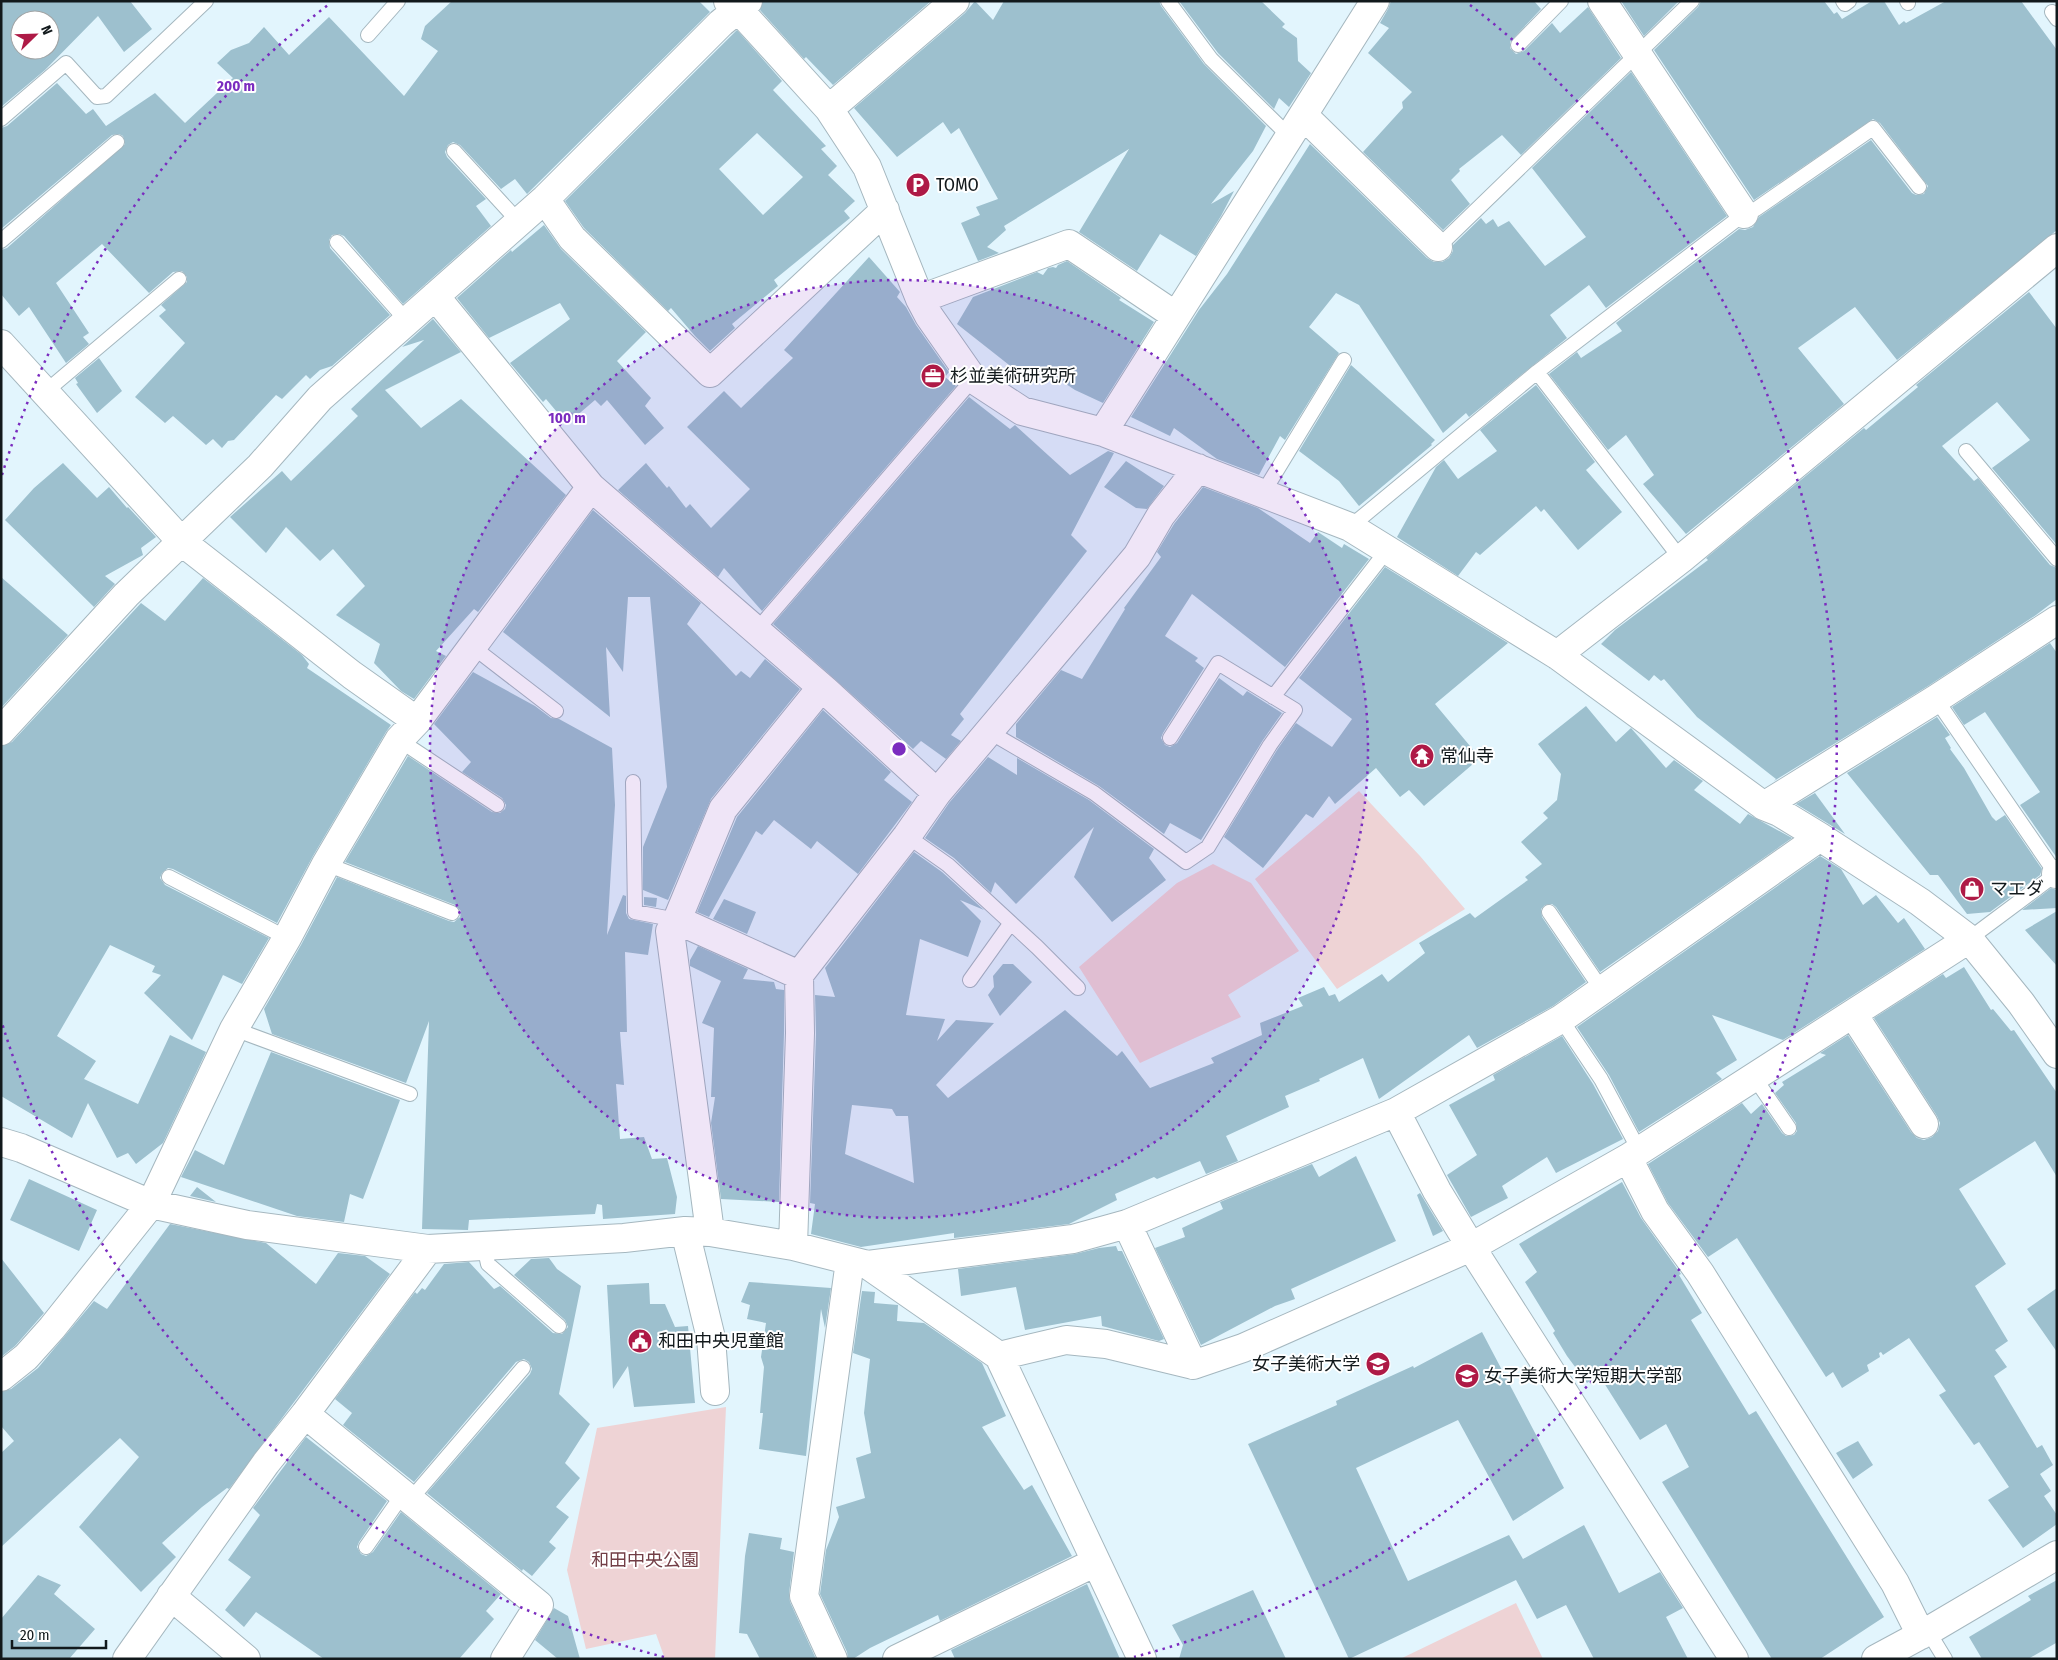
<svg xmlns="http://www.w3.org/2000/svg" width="2058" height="1660" font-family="'Fira Sans Condensed','Noto Sans JP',sans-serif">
<rect width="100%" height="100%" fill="#e2f5fd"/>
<path fill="#eed3d5" d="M1359 791 1420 856 1465 909 1337 989 1255 879Z
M1213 864 1251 883 1299 951 1228 995 1241 1017 1140 1063 1079 967 1177 883Z
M726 1407 715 1659H665L656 1634 586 1649 567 1570 597 1428Z
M1516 1603 1543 1659H1400Z"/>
<path fill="#9dc0ce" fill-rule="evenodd" d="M1 1H130L152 29 124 52 98 16 45 70 1 107ZM20 20H50V50H20Z
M452 1H699L710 12 527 194 515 179 501 189 460 145 453 142 448 145 445 152 447 157 486 199 476 206 491 226 403 304 344 236 339 234 332 235 329 240 330 248 390 315 332 366 320 370 310 379 306 375 282 399 276 395 234 440 228 441 222 448 213 439 206 445 173 416 165 423 135 397 185 343 159 316 166 310 161 305 187 282V277L182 271 173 272 149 293 102 244 56 283 89 333 83 337 89 344 66 363 29 307 19 316 1 294V250L7 248 125 144 123 136 119 134 112 135 1 229V128L7 126 57 83 86 114 93 109 106 126 155 93 185 123 233 78 217 63 231 50 249 43 264 27 289 55 329 17 404 96 438 51 421 39 425 26Z
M763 1H931L833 85 806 57 804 59 760 10Z
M975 1 993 20 1004 1H1159L1161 6 1204 64 1266 126 1253 151 1211 204 1234 191 1221 216 1196 256 1160 234 1137 271 1079 232 1129 149 1004 226 1006 230 987 247 999 253 978 261 961 223 980 215 976 207 998 199 959 128 951 134 943 122 897 157 854 108 965 13Z
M1179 1H1261L1285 24 1282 27 1297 38 1298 61 1311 73 1289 107 1279 98 1274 109 1218 53Z
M1391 1H1534L1541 9 1510 42V48L1516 54 1524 51 1552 23 1560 33 1588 7 1621 58 1521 155 1502 135 1459 169 1460 171 1451 180 1470 204 1443 230 1363 152 1403 108 1402 102 1412 92 1368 53 1389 28 1380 23 1388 9Z
M1621 1H1679L1644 36Z
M1701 1H1824L1834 14 1837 12 1842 19 1872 1H1884L1899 25 1904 21 1906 23 1946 1H2021L2057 50V230L1897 360 1855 307 1798 348 1844 404 1686 534 1643 484 1654 475 1626 435 1608 450 1549 374 1577 352 1581 358 1622 331 1616 323 1739 229 1745 230 1753 227 1759 217 1871 140 1912 193 1916 195 1924 194 1928 186 1880 123 1873 119 1754 200 1654 50 1698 7Z
M737 30 782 81 773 90 826 146 821 149 837 166 828 175 855 201 844 211 850 218 774 280 778 286 732 324 735 328 710 351 695 336 671 308 668 311 584 228 565 201ZM757 133 803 177 763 215 719 169Z
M1631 72 1727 216 1606 308 1589 285 1550 315 1567 338 1469 417 1466 413 1443 433 1359 305 1336 293 1309 327 1339 353 1285 440 1280 436 1259 475 1217 459 1174 428 1170 436 1131 417 1199 310 1227 274 1310 144 1427 258 1434 262H1442L1449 258 1453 251V245L1481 218 1486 224 1493 219 1498 227 1509 221 1545 266 1586 237 1532 168Z
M544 225 561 249 646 332 617 361 651 398 645 406 664 428 645 445 607 400 601 406 595 400 567 424 546 399 543 402 510 363 570 319 560 303 489 338 457 298 511 250 512 252Z
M869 257 900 292 897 297 906 307 916 325 949 372 945 377 956 386 762 611 724 568 718 577 618 490 646 463 667 488 669 486 686 508 690 504 711 528 750 489 687 427 724 391 741 408 793 358 784 350Z
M1067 261 1121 298 1119 300 1154 322 1103 403 1075 390 1057 378 1055 380 1038 372 1032 383 957 324 973 297 1037 272 1043 275 1048 268 1053 267 1056 268 1058 265Z
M2029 292 2057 329V545L1992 468 2030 440 1997 402 1942 446 1974 481 1978 478 2050 565 2057 568V599L2036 615 1928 686 1774 781 1776 779 1697 717 1664 679 1661 681 1654 675 1649 681 1601 644 1615 630 1708 560 1706 558 1864 428 1866 430 1918 387 1916 385Z
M433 319 461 352 385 390 421 428 461 399 566 495 478 612 474 609 436 651 446 656 414 699 401 691 374 663 380 644 336 615 365 586 333 549 320 561 286 527 266 553 230 517 282 471 291 481 358 416 351 409 424 340 402 347Z
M99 358 122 391 97 413 76 384 78 383 75 378Z
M1351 365 1435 440 1431 444 1432 445 1359 506 1339 481 1299 451Z
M1536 385 1595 462 1586 470 1622 512 1578 550 1544 509 1541 512 1536 506 1480 555 1476 552 1458 576 1397 537 1436 467 1444 460 1458 479 1497 451 1480 430Z
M969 397 1010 429 1015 425 1070 475 1108 451 1114 453 1071 535 1087 551 960 714 964 719 951 735 961 741 946 759 921 741 913 749 773 624Z
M1126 461 1164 486 1147 509 1136 508 1104 487Z
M63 463 97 498 109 487 127 508 128 507 156 537 141 548 143 555 105 576 115 584 94 607 5 520 34 488Z
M1203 487 1258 508 1310 543 1318 532 1342 548 1344 544 1369 559 1285 667 1192 594 1165 636 1198 658 1195 661 1204 668 1163 733 1161 738 1165 745 1170 747 1177 743 1219 678 1243 696 1247 691 1282 713 1263 740 1201 840 1170 823 1164 834 1099 786 1016 737V724L1061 670 1082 679 1125 609 1124 608 1161 557 1157 552 1174 524Z
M593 510 701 603 687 624 736 676 741 671 750 678 765 659 800 689 711 799 668 900 643 890V847L667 787 650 597H628L623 672 606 647 610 717 503 632Z
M1385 567 1508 643 1435 704 1480 758 1424 806 1409 790 1400 797 1376 768 1335 804 1329 796 1313 818 1306 814 1263 868 1224 837 1277 750 1296 723 1332 747 1352 719 1299 678Z
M1 577 68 635 1 708Z
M203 578 302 655 309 664 307 668 391 725 386 732 313 856 277 923 173 869 168 868 162 873 160 878 165 885 269 938 242 984 223 975 192 1040 144 993 161 975 152 972 155 966 110 945 57 1036 96 1061 84 1079 138 1104 170 1035 206 1052 163 1143 136 1164 128 1153 117 1158 88 1103 72 1138 1 1096V746L12 742 141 603 165 621Z
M2050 643 2057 653V858L2020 805 2040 792 1985 712 1964 725 1952 707Z
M473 672 535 706 551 718 559 719 612 748 615 805 607 935 623 895 626 896V913L629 919 653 924 648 955 625 952 627 1032H620L624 1085 616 1084 620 1139 644 1137 652 1159 667 1158 677 1197 675 1214 603 1219 602 1205 597 1204 595 1214 469 1220 468 1230 422 1229 429 1021 406 1083 272 1034 264 1009 301 945 337 877 449 921 454 922 460 917 461 911 455 905 345 862 408 756 492 812 500 813 505 809 506 805 502 798 462 772 471 762 434 724Z
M1586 706 1616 742 1631 728 1666 768 1674 760 1700 779 1703 781 1694 790 1740 824 1748 814 1792 838 1600 972 1556 907 1552 904 1545 905 1541 909 1542 917 1586 982 1553 1006 1477 1048 1469 1035 1379 1099 1363 1058 1319 1079 1320 1081 1285 1096 1289 1107 1226 1136 1238 1161 1206 1174 1200 1161 1157 1179 1154 1177 1115 1194 1117 1200 1069 1224 954 1238V1233L861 1247 811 1234 815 1204 810 1203 816 1034 815 995 835 997 825 968 914 852 942 872 984 910 960 900 981 921 968 957 920 939 906 1015 945 1019 937 1041 956 1020 994 1023 936 1085 948 1098 1065 1010 1117 1056 1122 1051 1150 1088 1214 1063 1211 1058 1262 1035 1260 1023 1303 1006 1298 998 1324 987 1329 996 1335 994 1339 1002 1382 974 1388 982 1425 953 1419 943 1470 913 1475 918 1528 880 1525 877 1542 864 1521 842 1548 818 1543 813 1557 800 1561 774 1538 744ZM852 1105 892 1109 896 1116H908L914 1183 845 1154Z
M823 710 891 772 884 780 912 802 858 874 817 841 811 849 774 820 762 835 756 831 709 917 697 912 737 817Z
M1937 717 1950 735 1945 738 1951 748 1950 749 1964 768 1992 817 1996 821 2005 815 2042 869 2040 875 1990 912 1967 914 1938 875H1930L1847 773Z
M988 757 1017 775V758L1089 800 1154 849 1149 858 1166 880 1112 922 1074 877 1094 827 1016 904 995 882 991 893 954 858 925 838 949 803Z
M1815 793 1845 834 1796 804Z
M1820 856 1841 869 1863 905 1876 895 1898 923 1904 918 1925 949 1783 1040 1712 1015 1737 1060 1716 1073 1722 1079 1639 1132 1609 1075 1577 1027Z
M2051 888 2057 890V908L2022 910Z
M644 897 657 898 656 907 644 905Z
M724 899 756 912 747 934 713 919Z
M2057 911V966L2025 930Z
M698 946 748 969 743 979 774 982 776 989 784 990V1033L779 1202 721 1199 711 1123 715 1097H711L714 1028 702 1023 721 981 690 966V960Z
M1003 964H1013L1032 982 1000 1016 988 995 994 987 993 976Z
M1964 967 1991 1010 1993 1009 2011 1031 2014 1030 2057 1093V1177L2035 1141 1959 1189 2006 1264 1975 1286 2008 1341 1995 1350 2007 1367 1994 1376 2037 1448 2042 1445 2053 1465 2040 1474 2051 1491 2044 1496 2057 1515V1524L2023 1548 1988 1500 2009 1487 1979 1442 1974 1445 1939 1395 1946 1391 1909 1338 1883 1355 1881 1352 1879 1353 1880 1357 1867 1365 1869 1371 1842 1388 1833 1372 1826 1377 1737 1238 1708 1257 1668 1203 1648 1164 1742 1103 1751 1114 1762 1104 1782 1133 1786 1136 1794 1135 1797 1131 1796 1123 1775 1093 1784 1085 1782 1082 1826 1055 1820 1053 1848 1035 1911 1132 1917 1138 1924 1140 1932 1137 1938 1131 1940 1123 1937 1116 1874 1018 1943 974 1946 978Z
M1562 1036 1593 1084 1623 1139 1556 1173 1547 1157 1502 1186 1508 1198 1471 1217 1447 1175 1477 1155 1449 1105 1495 1080 1493 1075Z
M271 1052 400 1100 363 1199 350 1194 344 1222 297 1216 181 1177 195 1150 224 1165Z
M1356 1156 1396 1241 1291 1289 1295 1299 1275 1306 1201 1345 1155 1248 1185 1237 1182 1228 1223 1209 1220 1202 1312 1164 1319 1177Z
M29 1179 97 1210 79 1251 10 1220Z
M1622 1182 1641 1218 1681 1274 1679 1275 1702 1313 1691 1320 1749 1415 1756 1411 1884 1617 1820 1659H1772L1662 1482 1689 1467 1666 1424 1640 1440 1599 1375 1587 1383 1567 1356 1553 1333 1555 1331 1525 1282 1537 1272 1519 1244Z
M197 1187 216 1202 190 1196Z
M1420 1193 1443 1231 1433 1236 1417 1195Z
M170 1224 266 1243 316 1284 338 1253 365 1256 390 1274 229 1489 227 1488 202 1507 162 1543 176 1557 141 1592 79 1527 139 1457 120 1438 1 1547V1453L14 1441 1 1426V1392L11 1389 38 1368 94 1301 107 1309Z
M1116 1246 1118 1251H1122L1164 1339 1159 1341 1102 1326 1101 1316 1025 1330 1016 1287 961 1296 958 1269 1075 1254 1099 1248Z
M1 1258 44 1313 15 1346 1 1357Z
M549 1258 557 1269 581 1286 559 1394 590 1424 565 1463 580 1478 556 1507 569 1517 549 1542 556 1548 532 1576 523 1569 522 1571 427 1493 530 1374 532 1369 529 1362 524 1359 516 1362 414 1482 343 1425 352 1413 335 1399 415 1292 417 1294 422 1288 425 1290 444 1264 469 1262 494 1289 500 1286 553 1333 562 1334 568 1327 565 1320 514 1275 531 1259Z
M749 1282 831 1288 825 1328 821 1309 806 1456 759 1449 763 1413H760L764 1367 761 1357 766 1323 747 1319 750 1305 741 1302Z
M649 1283 650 1304H665L675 1327 688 1326 695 1403 634 1407 628 1366 613 1389 607 1285Z
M2057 1288V1352L2027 1309Z
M862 1291 875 1292 874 1303 898 1305 897 1321 924 1323 982 1363 1006 1416 982 1427 1024 1490 1032 1485 1072 1556 940 1621 938 1615 870 1648 853 1659H848L847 1652 820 1594 826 1550 839 1517 836 1507 865 1498 856 1458 871 1453 864 1413 870 1359 853 1353Z
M1482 1332 1564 1488 1513 1521 1458 1420 1356 1468 1408 1581 1509 1535 1523 1559 1584 1525 1619 1593 1660 1572 1683 1608 1666 1617 1688 1659H1594L1566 1605 1537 1619 1516 1580 1349 1659 1248 1444 1337 1405 1336 1401 1413 1366 1414 1368Z
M306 1437 387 1501 359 1542 357 1547 361 1554 366 1556 373 1552 401 1512 501 1594 486 1611 494 1619 459 1659H324L256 1612 244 1627 225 1610 251 1577 228 1560 260 1515 253 1508Z
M1858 1441 1873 1465 1853 1479 1836 1453Z
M749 1533 782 1538 780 1549 794 1552 789 1594 790 1602 816 1659H760L747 1634 739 1633 745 1556Z
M38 1575 61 1585 54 1594 95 1629 69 1659H1V1619Z
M2057 1580V1645L2056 1643 2028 1659H1982L1969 1637 2031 1600 2028 1596Z
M1087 1584 1120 1659H955L951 1650Z
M1253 1590 1286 1659H1179L1183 1645 1172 1625Z
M554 1608 568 1616 580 1659H558L535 1640Z"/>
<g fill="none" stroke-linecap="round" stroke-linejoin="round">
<defs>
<path id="service" d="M1168 1 1211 59 1289 136
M1843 1 1845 4 1849 1
M1907 1 1908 3
M2052 12 2057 19
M368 35 398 1
M1518 45 1561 1
M1 119 66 63 97 97 106 96 206 1
M454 151 519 222
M1 241 117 142
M337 242 407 321
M1438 247 1692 1
M1537 372 1681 559
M44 393 179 279
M1966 451 2057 559
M1263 493 1344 360
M1350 527 1537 372 1744 214 1756 209 1873 128 1919 187
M756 631 973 379
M473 647 556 711
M1273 697 1388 549
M1936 699 2056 874 1969 939
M988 731 1094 793 1186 862 1208 847 1270 745 1295 710 1218 663 1170 738
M399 740 497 805
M633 782 635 912 677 920
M907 836 948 865 1037 947 1078 988
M326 864 452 913
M169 877 287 938
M1549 912 1602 990
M970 980 1010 924
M1561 1019 1601 1079 1639 1150
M234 1029 410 1094
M1754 1077 1789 1128
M484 1245 488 1264 559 1326
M410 1500 523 1368
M366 1547 403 1494
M1928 1631 1945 1659"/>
<path id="minor" d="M728 1 739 10 829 109 867 167 920 299 929 316 973 379 1022 411 1103 432 1350 527 1557 655 1764 806 1779 812 1820 837 1920 902 1969 939 2021 1003 2057 1054
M1602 1 1744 214
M829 109 955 1
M1303 115 1438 247
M545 199 572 238 710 373 885 210
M435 296 591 487 826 691 937 793 1137 556 1161 515 1198 468
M920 299 1069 244 1176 316
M1 344 182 542 352 675 417 721
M1103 432 1375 1
M1557 655 1681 559 2057 248
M1 731 126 595 260 466 320 398 545 199 721 23 748 1
M1764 806 1936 699 2057 620
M2056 874H2057
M677 920 799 975 800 1033 793 1246
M799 975 907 836 937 793
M1853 1014 1924 1124
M1396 1112 1437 1191 1471 1247 1734 1659
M1 1142 21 1148 151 1204 247 1225 428 1249 624 1238 685 1231 710 1232 793 1246 868 1265 999 1356 1066 1340 1106 1344 1193 1365 1243 1348 1471 1247 1628 1158 1969 939
M1628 1158 1655 1211 1700 1273 1895 1583 1921 1635
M1127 1224 1193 1365
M685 1231 711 1338 715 1391
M710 1232 670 931 677 920 723 809 821 688
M868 1265 1073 1239 1127 1224 1396 1112 1561 1019 1820 837
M999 1356 1142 1659
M1 1377 26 1357 52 1328 151 1204 234 1029 287 938 326 864 399 740 417 721 591 487
M305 1414 539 1605 505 1659
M171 1596 246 1659
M127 1659 266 1463 305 1414 428 1249
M833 1659 804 1596 850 1261
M897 1659 1096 1562
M1876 1659 1928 1631 2057 1555"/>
</defs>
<use href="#service" stroke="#a5b7bf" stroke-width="16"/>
<use href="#minor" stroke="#a5b7bf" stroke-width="30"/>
<use href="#service" stroke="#fff" stroke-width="14"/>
<use href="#minor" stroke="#fff" stroke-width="28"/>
</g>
<circle cx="899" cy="749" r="469" fill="#7b2cbf" fill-opacity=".12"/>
<g fill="none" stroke="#7b2cbf" stroke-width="2.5" stroke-dasharray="2.5 5">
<circle cx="899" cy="749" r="469"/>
<path d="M664 1657A938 938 0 0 1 2 1023M2 475A938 938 0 0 1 328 5M1470 5A938 938 0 0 1 1134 1657"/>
</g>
<defs>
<symbol id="parking-disc" viewBox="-11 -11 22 22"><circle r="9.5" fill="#ae1a46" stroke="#fff"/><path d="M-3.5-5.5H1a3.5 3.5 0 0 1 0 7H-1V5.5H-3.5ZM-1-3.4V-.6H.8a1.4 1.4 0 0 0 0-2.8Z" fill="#fff"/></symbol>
<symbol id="office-disc" viewBox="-11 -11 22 22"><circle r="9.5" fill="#ae1a46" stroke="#fff"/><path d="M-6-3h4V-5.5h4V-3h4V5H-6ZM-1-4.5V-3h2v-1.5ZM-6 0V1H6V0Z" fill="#fff"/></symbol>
<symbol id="temple-disc" viewBox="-11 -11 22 22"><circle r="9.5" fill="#ae1a46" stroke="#fff"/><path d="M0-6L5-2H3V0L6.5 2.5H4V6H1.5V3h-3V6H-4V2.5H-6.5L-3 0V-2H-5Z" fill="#fff"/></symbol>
<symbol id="shop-disc" viewBox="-11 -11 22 22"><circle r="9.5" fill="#ae1a46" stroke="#fff"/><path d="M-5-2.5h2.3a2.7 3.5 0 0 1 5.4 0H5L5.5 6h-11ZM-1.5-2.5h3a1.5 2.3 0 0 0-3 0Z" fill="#fff"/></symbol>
<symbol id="civic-disc" viewBox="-11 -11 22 22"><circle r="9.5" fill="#ae1a46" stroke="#fff"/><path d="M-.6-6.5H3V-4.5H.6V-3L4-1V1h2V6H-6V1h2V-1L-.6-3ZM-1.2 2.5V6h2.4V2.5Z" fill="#fff"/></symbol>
<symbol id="university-disc" viewBox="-11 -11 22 22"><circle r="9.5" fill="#ae1a46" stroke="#fff"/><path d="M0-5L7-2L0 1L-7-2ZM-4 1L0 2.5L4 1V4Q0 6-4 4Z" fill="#fff"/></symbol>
</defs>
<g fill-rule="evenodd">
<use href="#parking-disc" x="904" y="171" width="28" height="28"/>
<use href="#office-disc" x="919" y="362" width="28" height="28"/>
<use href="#temple-disc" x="1408" y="742" width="28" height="28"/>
<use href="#shop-disc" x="1958" y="875" width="28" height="28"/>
<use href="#civic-disc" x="626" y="1327" width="28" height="28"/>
<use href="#university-disc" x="1364" y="1350" width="28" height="28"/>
<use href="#university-disc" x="1453" y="1362" width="28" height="28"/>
</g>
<g text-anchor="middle" stroke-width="4" stroke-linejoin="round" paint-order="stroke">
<g font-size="18" fill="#12191c" stroke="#fff" text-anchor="start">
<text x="936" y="191">TOMO</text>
<text x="950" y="382">杉並美術研究所</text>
<text x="1440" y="762">常仙寺</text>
<text x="1990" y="895">マエダ</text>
<text x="658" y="1347">和田中央児童館</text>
<text x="1360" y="1370" text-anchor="end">女子美術大学</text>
<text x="1484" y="1382">女子美術大学短期大学部</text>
</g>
<g font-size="18" fill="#723e46" stroke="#fff">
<text x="645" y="1566">和田中央公園</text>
</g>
</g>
<circle cx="899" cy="749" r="8" fill="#7b2cbf" stroke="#fff" stroke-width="2.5"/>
<g font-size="15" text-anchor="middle" font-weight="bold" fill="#7b2cbf" stroke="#fff" stroke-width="4" stroke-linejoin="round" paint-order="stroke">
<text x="236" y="91">200 m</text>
<text x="567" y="423">100 m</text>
</g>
<rect width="2058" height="1660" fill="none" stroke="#12191c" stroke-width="5"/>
<g transform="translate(35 35) rotate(67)"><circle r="24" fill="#ffffff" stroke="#a0a3a4"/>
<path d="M0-4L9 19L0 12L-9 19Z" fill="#ae1a46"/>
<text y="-8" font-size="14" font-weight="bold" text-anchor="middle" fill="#12191c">N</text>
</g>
<path d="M12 1640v8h94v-8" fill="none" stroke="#12191c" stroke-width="2.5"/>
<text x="20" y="1640" font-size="15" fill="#12191c" stroke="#ffffff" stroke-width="4" paint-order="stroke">20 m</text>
</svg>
